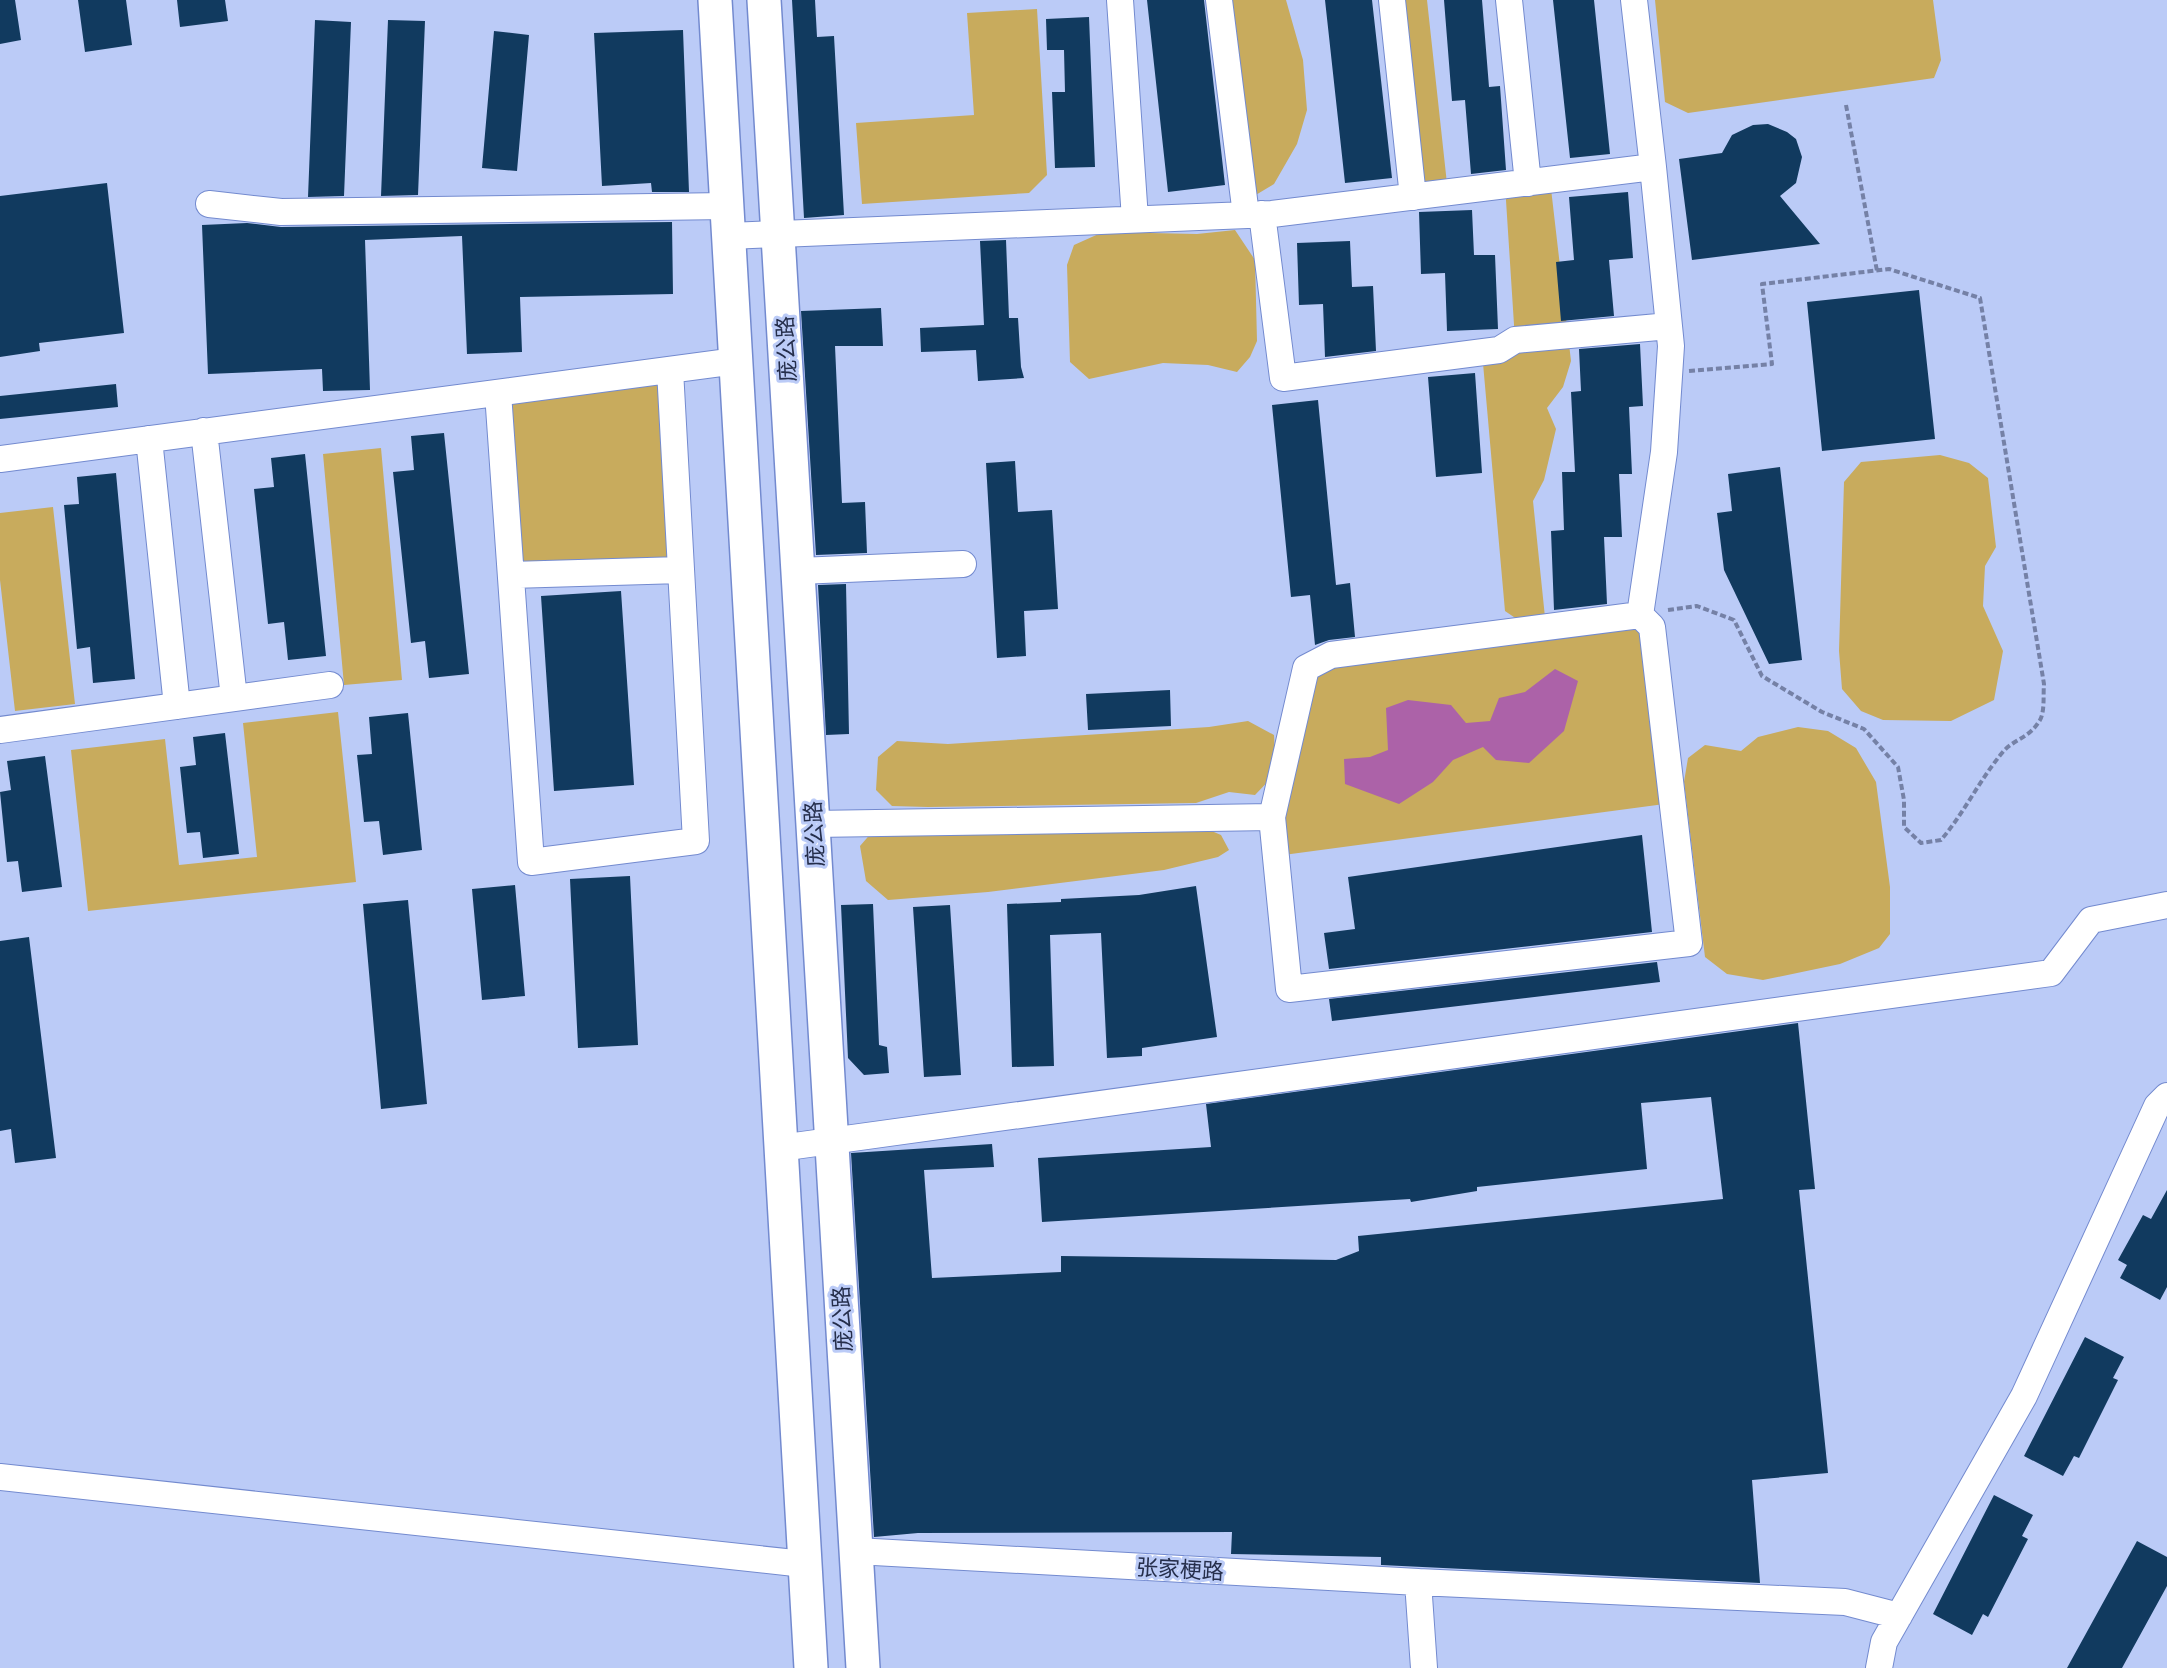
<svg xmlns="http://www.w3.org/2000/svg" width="2167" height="1668" font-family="'Sofia Sans Condensed','Noto Sans SC',sans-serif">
<rect width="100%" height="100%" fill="#bbcbf7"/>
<path fill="#c8ab5d" d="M1219 0H1286L1303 60 1307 110 1297 144 1274 184 1244 202Z
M1392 0H1427L1448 193 1413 197Z
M1655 0H1933L1941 60 1934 78 1688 113 1665 102Z
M1037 9 1047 175 1029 193 862 204 856 123 974 115 967 13Z
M1550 180 1571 361 1563 387 1547 408 1556 429 1544 480 1533 501 1546 627 1640 615 1672 803 1276 856 1306 668 1530 628 1505 611 1482 352 1515 340 1505 185Z
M1235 230 1255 260 1257 341 1250 357 1237 372 1208 365 1163 363 1089 379 1070 362 1067 265 1074 245 1103 232 1197 234Z
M670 370 681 570 511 575 498 393Z
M381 448 402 680 344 685 323 454Z
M1940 455 1969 463 1988 478 1996 547 1985 566 1983 606 2003 651 1994 700 1951 721 1883 720 1861 711 1842 689 1839 651 1844 482 1861 462Z
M53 507 75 704 15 711 0 580V513Z
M338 712 356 882 88 911 71 750 165 739 179 865 257 857 243 723Z
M1248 721 1274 735 1276 773 1255 795 1229 792 1196 803 928 807 892 806 876 790 878 757 897 741 948 744 1209 727Z
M1798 727 1828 731 1856 748 1876 782 1890 887V934L1879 948 1840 964 1763 980 1727 974 1705 957 1684 782 1688 758 1705 745 1741 751 1758 737Z
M1195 824 1221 835 1229 850 1218 857 1164 870 988 892 888 900 866 881 860 846 873 831Z"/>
<path fill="#ac62a8" d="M1555 669 1578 681 1564 731 1529 763 1496 760 1483 747 1453 760 1433 782 1399 804 1345 784 1344 759 1370 757 1388 750 1386 708 1408 700 1451 705 1466 723 1490 721 1499 698 1525 692Z"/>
<path fill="#113a5f" d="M0 0H15L21 40 0 44Z
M78 0H126L132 45 85 52Z
M177 0H225L228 21 180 27Z
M792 0H815L817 37 834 36 844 215 804 218Z
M1147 0H1204L1225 185 1168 192Z
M1325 0H1372L1392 178 1345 183Z
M1444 0H1482L1489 87 1500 86 1506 170 1471 174 1465 100 1452 101Z
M1553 0H1594L1610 154 1570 158Z
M1089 17 1095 167 1055 168 1052 92H1065L1064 50H1047L1046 19Z
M315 20 351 22 344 196 308 197Z
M388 20 425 21 418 195 381 196Z
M683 30 689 192H652L651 183 602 186 594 33Z
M494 31 529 35 517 171 482 168Z
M1768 124 1787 132 1796 139 1802 157 1796 183 1780 196 1820 244 1692 260 1679 159 1722 153 1732 135 1753 125Z
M107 183 124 333 39 343 40 351 0 357V196Z
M1628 192 1633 258 1609 260 1614 316 1561 321 1556 262 1574 260 1569 197Z
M1472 210 1474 255H1495L1498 329 1447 331 1445 273 1421 274 1419 212Z
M672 222 673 294 520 297 522 352 467 354 462 236 365 240 370 390 323 391 322 369 208 374 202 225 247 223 281 227Z
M1006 240 1009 318H1018L1021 367 1024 378 978 381 976 350 921 352 920 328 984 325 980 241Z
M1350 241 1352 287 1373 286 1376 351 1325 357 1323 304 1299 305 1297 243Z
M1919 290 1935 439 1822 451 1807 302Z
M881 308 883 346H835L842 503 865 502 867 553 816 555 801 311Z
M1640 344 1643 406 1629 407 1632 474H1619L1622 537H1604L1607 604 1554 610 1551 531 1564 530 1562 472H1575L1571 392 1581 391 1579 349Z
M1475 373 1482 473 1436 477 1428 377Z
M116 384 118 407 0 419V396Z
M1318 400 1336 585 1350 583 1355 637 1329 640 1315 645 1310 595 1291 597 1272 405Z
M444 433 469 674 429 678 425 641 411 643 393 472 414 470 411 436Z
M305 454 326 656 288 660 284 622 268 624 254 489 274 487 271 458Z
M1015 461 1018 512 1052 510 1058 609 1024 611 1026 656 997 658 986 463Z
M1780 467 1802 660 1769 664 1724 570 1717 513 1732 511 1728 474Z
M116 473 135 679 93 683 90 647 77 649 64 505 79 504 77 477Z
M846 584 849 734 826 735 818 585Z
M621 591 634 785 554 791 541 596Z
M1170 690 1171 726 1088 730 1086 694Z
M408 713 422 850 383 855 379 821 364 822 357 755 372 754 369 717Z
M225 733 239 854 203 858 200 832 187 833 180 767 196 765 193 737Z
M45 756 62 887 22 892 18 861 7 862 0 792 11 790 7 761Z
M1642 835 1652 932 1329 969 1324 933 1355 929 1348 877Z
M630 876 638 1045 578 1048 570 879Z
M515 885 525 996 482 1000 472 889Z
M1196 886 1217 1037 1142 1048V1056L1107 1058 1101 933 1050 935 1054 1066 1012 1067 1007 904 1061 902V899L1139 895Z
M408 900 427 1104 381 1109 363 904Z
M873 904 879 1045 887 1047 889 1073 864 1075 848 1058 841 905Z
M950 905 961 1075 924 1077 913 907Z
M29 937 56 1158 15 1163 11 1129 0 1131V941Z
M1657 962 1660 982 1332 1021 1329 999Z
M1798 1023 1815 1189 1799 1190 1828 1473 1752 1480 1760 1583 1381 1565V1557L1231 1554 1232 1532 918 1533 874 1537 851 1153 992 1144 994 1167 924 1170 932 1278 1061 1272V1256L1336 1260 1359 1251 1358 1236 1723 1199 1711 1097 1641 1103 1647 1169 1477 1187V1191L1411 1202 1410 1199 1042 1222 1038 1158 1211 1147 1206 1104Z
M2167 1190V1287L2160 1300 2120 1278 2127 1265 2118 1260 2143 1215 2151 1219Z
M2085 1337 2124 1357 2113 1378 2118 1380 2079 1458 2074 1456 2063 1476 2024 1456Z
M1994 1495 2033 1515 2022 1536 2028 1539 1988 1617 1983 1614 1972 1635 1933 1614Z
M2137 1541 2167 1557V1586L2122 1668H2067Z"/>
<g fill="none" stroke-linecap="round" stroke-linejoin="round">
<defs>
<path id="minor" d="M1120 0 1135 219
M1219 0 1246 215
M1392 0 1413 197
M1509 0 1528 183
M209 204 281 212 727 206
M1262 214 1283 378 1499 350 1515 340 1669 326
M729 236 1272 214 1653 167 1634 0
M498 393 531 862 696 841 670 370
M204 431 234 698
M149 439 177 706
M0 459 736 361
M799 571 963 564
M511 575 681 570
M1640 615 1652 627 1689 943 1289 989 1272 817 1306 668 1331 655Z
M1640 615 1664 452 1671 346 1653 167
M0 730 330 685
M813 824 1272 817
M780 1148 2051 973 2091 920 2167 905
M0 1477 804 1564
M856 1551 1418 1582 1424 1668
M1418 1582 1845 1602 1899 1616
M1879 1668 1884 1642 2024 1396 2157 1106 2167 1096"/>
<path id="major" d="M715 0 811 1668
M764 0 863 1668"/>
</defs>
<use href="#minor" stroke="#738acf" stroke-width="28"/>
<use href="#major" stroke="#738acf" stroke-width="36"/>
<path stroke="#7581a6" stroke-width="4" stroke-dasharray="6 3" stroke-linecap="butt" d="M1846 105 1877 271
M1668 610 1697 606 1734 620 1762 676 1822 712 1864 729 1898 767 1904 800V827L1921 843 1941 840C1964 813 1979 781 2002 753 2013 739 2029 739 2040 720 2045 711 2043 695 2044 684L1980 298 1889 269 1762 284 1772 364 1689 371"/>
<use href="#minor" stroke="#fff" stroke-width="26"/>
<use href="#major" stroke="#fff" stroke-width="33"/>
</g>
<g text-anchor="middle" stroke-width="6" stroke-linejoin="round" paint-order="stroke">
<g font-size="22" fill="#252e4b" stroke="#bbcbf7">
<text transform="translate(786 349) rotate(-93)" y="8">庞公路</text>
<text transform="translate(814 834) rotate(-93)" y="8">庞公路</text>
<text transform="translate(842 1319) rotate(-93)" y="8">庞公路</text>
<text transform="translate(1180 1569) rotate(3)" y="8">张家梗路</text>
</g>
</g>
</svg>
